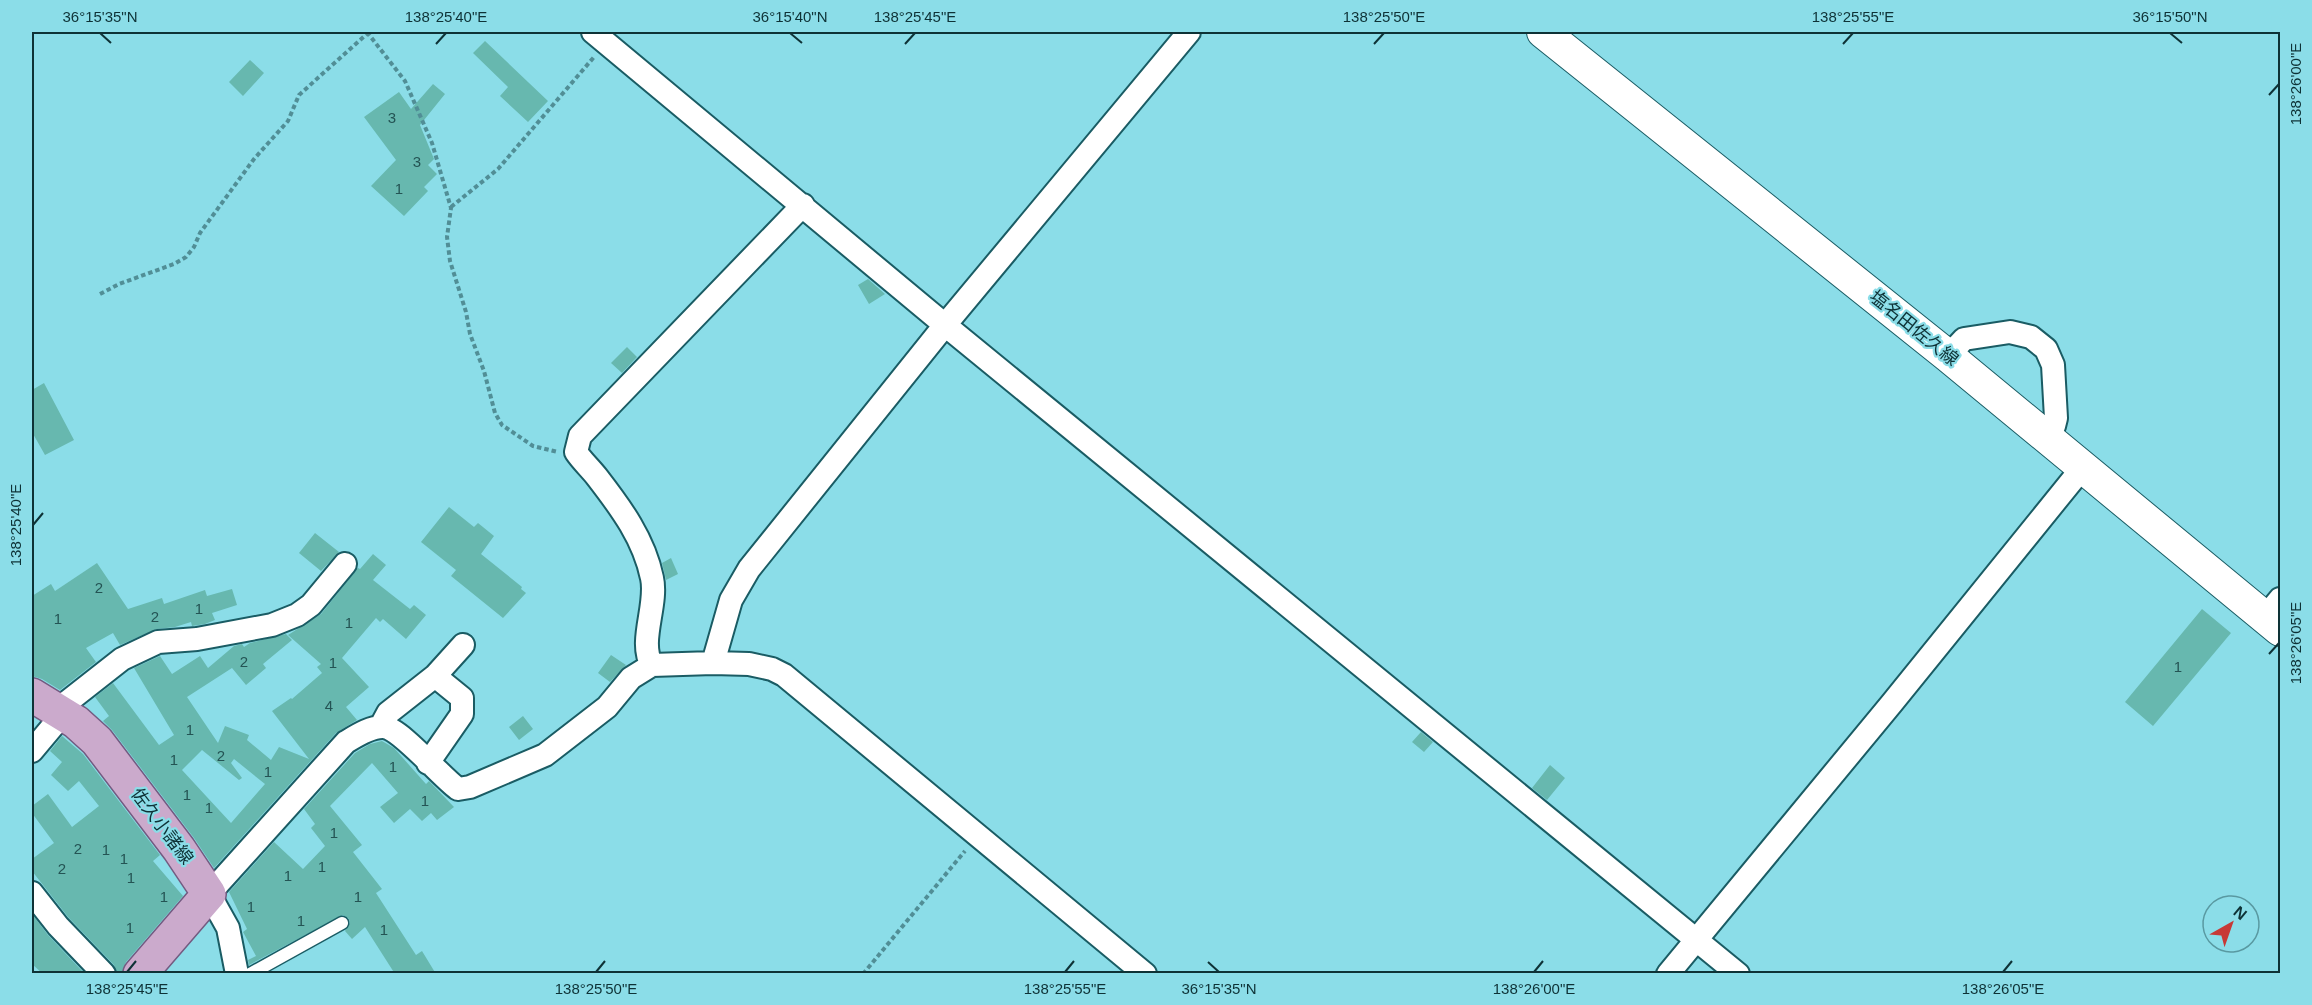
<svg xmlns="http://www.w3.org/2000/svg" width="2312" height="1005" font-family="Helvetica,'Noto Sans JP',sans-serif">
<rect width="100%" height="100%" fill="#8bdde8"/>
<path fill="#67b8af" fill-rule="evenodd" d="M485 41 548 101 528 122 500 96 508 87 473 53Z
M250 60 264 73 243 96 229 82Z
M433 84 445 94 420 125 434 159 428 165 437 174 424 187 428 191 404 216 371 186 396 160 364 117 399 92 411 109Z
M868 279 885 294 869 304 858 285Z
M627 347 637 357 622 373 611 363Z
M44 383 74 440 45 455 32 432V390Z
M449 507 474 527 478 523 494 536 481 554 522 587 521 589 526 593 503 618 451 576 456 570 421 542Z
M315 533 339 552 321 571 299 553Z
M373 554 386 565 373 580 410 609 414 605 426 615 406 639 383 619 380 622 376 618 342 658 369 687 346 707 357 720 336 733 214 868 194 838 112 730 103 721 109 716 95 697 113 683 159 745 174 735 134 668 160 656 172 674 200 656 208 668 234 646 242 644 244 647 250 643 286 634 292 640 263 664 266 668 246 685 232 668 187 697 218 743 225 726 249 735 247 740 271 760 279 747 309 759 272 711 291 698 292 699 322 673 317 667 321 664 288 635 321 614 358 568 360 569ZM202 750 239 780 242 778 231 763 234 759 265 784 231 823 182 770Z
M671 558 678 574 666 580 662 563Z
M97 563 128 609 162 598 164 604 205 590 207 596 232 589 237 605 212 613 215 620 205 624 192 626 191 622 175 627 157 629 120 645 113 633 86 648 96 662 60 690 42 679 32 676V596L51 584 55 591Z
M2202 609 2231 633 2153 726 2125 702Z
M611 655 626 665 610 682 598 673Z
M523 716 533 729 519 740 509 727Z
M1421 732 1433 742 1424 752 1412 742Z
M62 736 83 754 160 855 153 861 183 896 126 962 122 974H117L114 965 68 917 32 871V859L54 843 32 813V806L48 794 72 827 99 806 79 781 68 791 51 775 62 762 50 751Z
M382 741 394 748 426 784 429 781 454 807 437 820 431 813 422 821 410 809 394 823 380 807 398 793 372 763 330 806 362 845 353 852 382 889 376 893 416 955 422 951 436 974H395L365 927 352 939 345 931 350 923 349 919 343 915 249 965 248 960 256 956 243 932 247 929 229 892 274 842 303 869 325 846 311 828 315 824 304 809 355 753 370 744Z
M1550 765 1565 778 1547 800 1532 788Z
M32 914 48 935 85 974H43L32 964Z"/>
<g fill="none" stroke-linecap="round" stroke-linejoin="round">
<defs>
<path id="service" d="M250 974 342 923"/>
<path id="minor" d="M593 32 945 325 1738 974
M1948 356 1964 339 2010 332 2031 337 2046 349 2053 365 2056 418 2054 426 2046 436
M2265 617 2280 599
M713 663 731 600 749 569 945 325 1189 32
M652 665C638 642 658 605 652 578 644 539 621 508 597 477 590 468 582 461 576 452L580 436 803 205
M57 710 122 659 158 642 197 639 272 625 297 615 311 605 345 564
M381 726 388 713 435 676 463 645
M32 751 63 714
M428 763 462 714V698L435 676
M32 893 58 926 104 974
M237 974 228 928 209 894 346 742C356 736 371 726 384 727 401 729 440 776 458 789L470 787 545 755 607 707 631 678 652 665 713 663 749 664 772 669 784 675 1145 974
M1668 974 1892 703 2083 467"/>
<path id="secondary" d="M1543 32 1948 356 2280 630"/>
<path id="primary" d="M32 695 76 722 97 741 179 849 209 894 140 974"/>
</defs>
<use href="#service" stroke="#1a5c64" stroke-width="15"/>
<use href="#minor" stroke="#1a5c64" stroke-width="26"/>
<use href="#secondary" stroke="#1a5c64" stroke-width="34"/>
<use href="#primary" stroke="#735b81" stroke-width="36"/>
<path stroke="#518e96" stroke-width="4" stroke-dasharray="4.5 3" stroke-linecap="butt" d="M367 32 405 81 432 143 451 208 447 237 450 261 466 312 470 334 484 371 495 413 502 425 533 446 558 452
M451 207 498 169 594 57
M100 294 119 284 174 264 186 257 194 247 200 233 254 159 288 121 299 95 369 32
M863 974 965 851"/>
<use href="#service" stroke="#fff" stroke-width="12"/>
<use href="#minor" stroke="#fff" stroke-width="22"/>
<use href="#secondary" stroke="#fff" stroke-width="32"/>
<use href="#primary" stroke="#cbaacc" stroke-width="33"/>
</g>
<path fill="none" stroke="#0e3236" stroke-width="2" d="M100 33 111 43M790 33 802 43M2170 33 2182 43M436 44 446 33M905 44 915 33M1374 44 1384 33M1843 44 1853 33M2269 95 2279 84M33 525 43 513M2269 654 2279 643M1208 962 1219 972M127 972 136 961M596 972 605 961M1065 972 1074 961M1534 972 1543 961M2003 972 2012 961"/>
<g text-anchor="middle" stroke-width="4.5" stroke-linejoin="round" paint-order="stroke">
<g font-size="15" fill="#245454">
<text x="392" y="123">3</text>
<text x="417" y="167">3</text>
<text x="399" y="194">1</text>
<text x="99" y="593">2</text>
<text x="199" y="614">1</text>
<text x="155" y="622">2</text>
<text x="58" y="624">1</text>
<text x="349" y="628">1</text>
<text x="244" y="667">2</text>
<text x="333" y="668">1</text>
<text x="2178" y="672">1</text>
<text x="329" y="711">4</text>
<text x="190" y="735">1</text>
<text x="221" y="761">2</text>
<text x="174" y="765">1</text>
<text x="393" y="772">1</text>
<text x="268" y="777">1</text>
<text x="187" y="800">1</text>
<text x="425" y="806">1</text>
<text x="209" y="813">1</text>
<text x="334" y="838">1</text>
<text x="78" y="854">2</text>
<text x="106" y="855">1</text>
<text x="124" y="864">1</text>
<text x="322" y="872">1</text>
<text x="62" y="874">2</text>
<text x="288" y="881">1</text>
<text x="131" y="883">1</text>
<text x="164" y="902">1</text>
<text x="358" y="902">1</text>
<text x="251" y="912">1</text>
<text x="301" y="926">1</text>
<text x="130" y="933">1</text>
<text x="384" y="935">1</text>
</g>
<g font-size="18" fill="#0e3236" stroke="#8bdde8">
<text transform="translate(1914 328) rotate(39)" y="6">塩名田佐久線</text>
<text transform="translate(162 826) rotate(53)" y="6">佐久小諸線</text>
</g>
</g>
<rect width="2312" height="1005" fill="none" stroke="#8bdde8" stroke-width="66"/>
<g transform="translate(2231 924) rotate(40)"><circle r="28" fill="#8bdde8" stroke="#5999a1" stroke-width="1.5"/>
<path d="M0-4.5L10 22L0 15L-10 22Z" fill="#c73936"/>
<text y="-9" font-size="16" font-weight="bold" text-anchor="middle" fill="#0e3236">N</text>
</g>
<rect x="33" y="33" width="2246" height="939" fill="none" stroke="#0e3236" stroke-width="2"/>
<g font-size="15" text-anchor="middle" fill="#0e3236">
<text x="100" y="22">36°15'35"N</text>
<text x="446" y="22">138°25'40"E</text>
<text x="790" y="22">36°15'40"N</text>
<text x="915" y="22">138°25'45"E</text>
<text x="1384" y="22">138°25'50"E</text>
<text x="1853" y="22">138°25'55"E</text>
<text x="2170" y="22">36°15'50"N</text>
<text transform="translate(2296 84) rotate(-90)" y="5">138°26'00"E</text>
<text transform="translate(16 525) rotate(-90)" y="5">138°25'40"E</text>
<text transform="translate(2296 643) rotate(-90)" y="5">138°26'05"E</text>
<text x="127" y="994">138°25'45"E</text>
<text x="596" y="994">138°25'50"E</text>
<text x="1065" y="994">138°25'55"E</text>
<text x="1219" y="994">36°15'35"N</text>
<text x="1534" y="994">138°26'00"E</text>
<text x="2003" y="994">138°26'05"E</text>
</g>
</svg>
